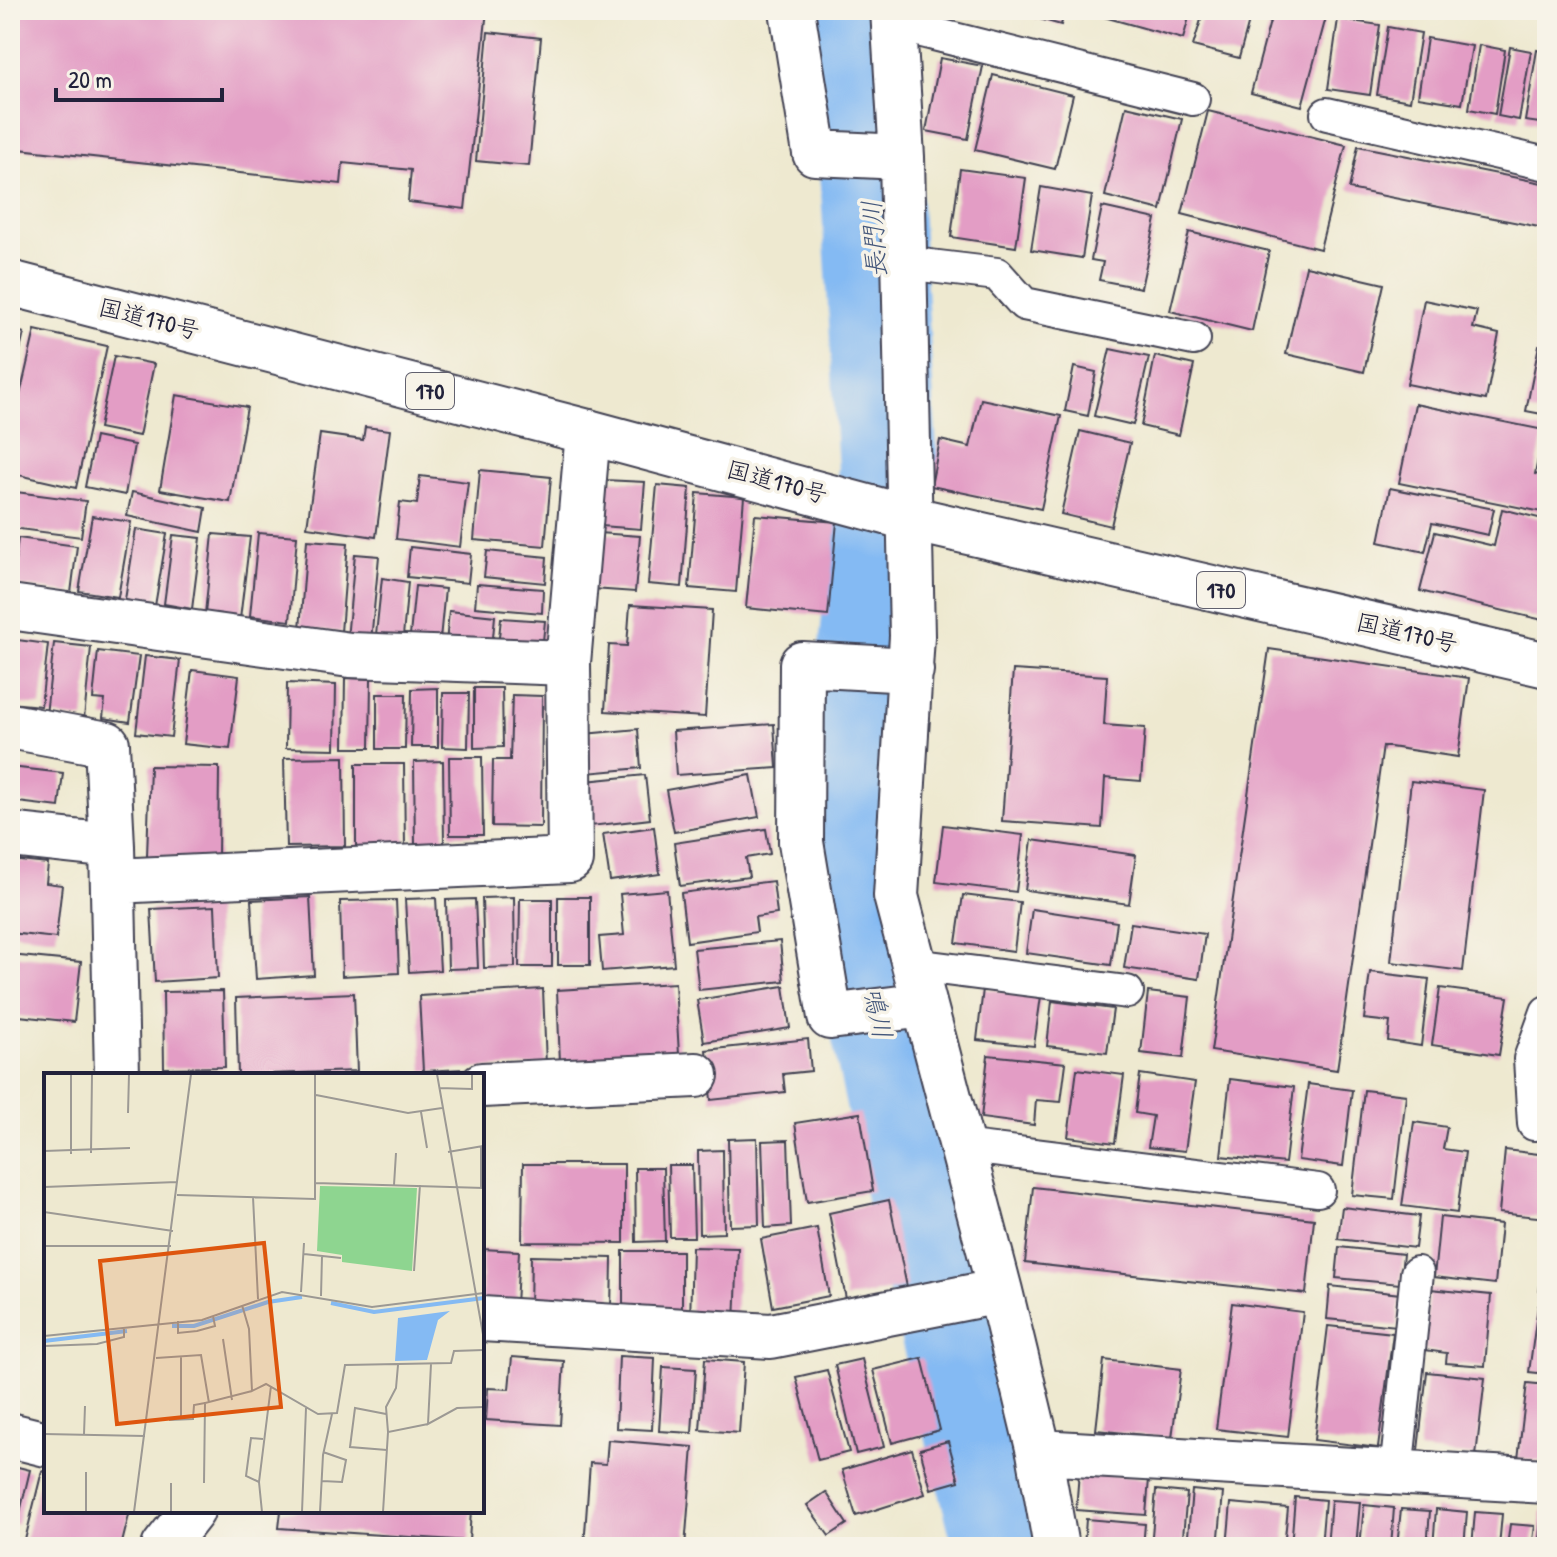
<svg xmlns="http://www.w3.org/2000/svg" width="1557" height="1557" font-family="'Patrick Hand','Klee One',sans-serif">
<rect width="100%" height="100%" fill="#f7f3e8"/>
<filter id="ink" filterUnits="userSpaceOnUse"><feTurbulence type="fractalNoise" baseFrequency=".0125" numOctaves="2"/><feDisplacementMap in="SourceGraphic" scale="16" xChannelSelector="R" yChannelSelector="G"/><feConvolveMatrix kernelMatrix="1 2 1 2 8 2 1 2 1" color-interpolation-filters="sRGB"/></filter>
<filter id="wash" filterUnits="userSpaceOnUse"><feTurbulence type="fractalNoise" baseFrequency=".006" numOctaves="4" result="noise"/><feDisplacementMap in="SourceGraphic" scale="32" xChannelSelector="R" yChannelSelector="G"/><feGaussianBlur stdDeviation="1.8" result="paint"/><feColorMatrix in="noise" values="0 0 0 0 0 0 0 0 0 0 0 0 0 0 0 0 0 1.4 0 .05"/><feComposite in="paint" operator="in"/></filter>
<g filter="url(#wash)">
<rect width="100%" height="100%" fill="#eee9d0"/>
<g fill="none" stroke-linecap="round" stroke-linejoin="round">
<path stroke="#84baf3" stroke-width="100" d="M860 10 888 469 851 816 872 989 915 1190 1004 1547"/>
</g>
<g id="blocks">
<path fill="#e39dc5" d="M10 10H487L465 209 408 202 411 170 343 163 341 184 10 148Z
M1023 10H1065L1061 25 1022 14Z
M1079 10H1191L1183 39Z
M1204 10H1252L1239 58 1193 46Z
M1273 10H1328L1302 106 1251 93Z
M1338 19 1380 25 1370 95 1328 89Z
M1388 27 1421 33 1410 101 1377 95Z
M488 32 541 38 529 166 476 161Z
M1427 38 1472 46 1462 104 1418 97Z
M1479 45 1505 50 1495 114 1469 109Z
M1510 47 1531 51 1519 120 1498 116Z
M1537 50 1547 52V124L1525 121Z
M940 58 983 66 968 139 926 131Z
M993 75 1073 95 1055 169 975 150Z
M1126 106 1182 119 1161 210 1105 196Z
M1208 111 1346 145 1320 249 1182 214Z
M1358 146 1547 184 1539 227 1349 189Z
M960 169 1026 178 1016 247 951 237Z
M1041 187 1092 196 1082 258 1031 250Z
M1102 207 1156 219 1141 288 1099 280 1103 262 1091 260Z
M1189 232 1269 251 1252 331 1170 311Z
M1306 266 1384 284 1364 372 1286 354Z
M1424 300 1477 311 1473 328 1499 334 1486 400 1407 384Z
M10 329 24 333 11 389H10Z
M35 330 107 346 76 488 10 473V438Z
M1539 345 1547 346V415L1526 411Z
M1110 349 1149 357 1133 425 1094 416Z
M114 356 154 364 139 436 99 428Z
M1155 356 1194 365 1179 435 1141 426Z
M1074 367 1096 372 1088 416 1065 411Z
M176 395 247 407 230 502 160 490Z
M981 399 1061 416 1041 509 931 486 940 440 970 447Z
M1415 404 1544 430 1535 474 1547 477V513L1399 483Z
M365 427 390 430 376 537 307 527 320 434 363 440Z
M1080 431 1130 443 1111 526 1061 514Z
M95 437 134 445 125 495 85 487Z
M480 470 551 477 545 546 474 540Z
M420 476 468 482 460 547 396 539 400 502 417 504Z
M604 480 645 482 641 529 601 526Z
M657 485 690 488 682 587 648 584Z
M1390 488 1494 509 1488 535 1432 523 1425 552 1379 542Z
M16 492 86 501 81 537 11 528Z
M132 492 206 508 202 532 127 516Z
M697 493 744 497 736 592 689 588Z
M1502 509 1547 520V621L1420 591 1435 532 1494 546Z
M755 515 837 522 828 616 746 608Z
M92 516 131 522 118 597 79 591Z
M136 529 167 534 155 606 125 600Z
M258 533 297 536 290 621 250 616Z
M598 533 640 536 635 592 593 589Z
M213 534 250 537 240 619 205 614Z
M173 535 201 538 192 609 164 604Z
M18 538 77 546 71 593 12 585Z
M307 540 348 543 341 632 300 629Z
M410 547 471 554 468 583 407 577Z
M487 551 547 557 545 583 484 577Z
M355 554 379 556 371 641 347 639Z
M382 578 408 582 402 647 375 644Z
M477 584 543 589 542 613 475 607Z
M415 586 445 589 439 649 409 645Z
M630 605 712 610 705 717 605 711 609 645 627 646Z
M449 611 495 616 492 648 446 644Z
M501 618 545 621 542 651 498 647Z
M10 639 48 644 41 706 10 703Z
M54 643 91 647 84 719 46 715Z
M1269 649 1469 678 1458 757 1383 746 1337 1070 1211 1051Z
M98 651 139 656 130 722 103 718 105 700 93 699Z
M145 656 180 660 171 737 136 733Z
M192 670 239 676 230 749 183 744Z
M1013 670 1107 676 1104 725 1145 728 1141 781 1105 778 1102 828 1002 821Z
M345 678 371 679 370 748H344Z
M287 683 336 685 335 749 286 748Z
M438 688V747H411L412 689Z
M474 688H502L503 747 474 748Z
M443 693H469L468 748 442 747Z
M377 694H406L405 749H377Z
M512 695 542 696 541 827 492 826 493 760H510Z
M774 724 777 768 676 775 673 731Z
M638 729 641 768 587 773 584 734Z
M344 757 345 846 286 847 284 758Z
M449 757H482L483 835H450Z
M443 761 444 844 415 845 414 762Z
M356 764H404L405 848 356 849Z
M150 766 219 767 218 859 147 857Z
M10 767 63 773 59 807 10 801Z
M645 775 650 819 591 826 586 781Z
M751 775 759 817 674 832 666 790Z
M1411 781 1484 790 1463 971 1391 962Z
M943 825 1023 835 1016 892 936 882Z
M654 827 660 874 610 881 603 834Z
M766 829 770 854 746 858 749 877 680 886 674 843Z
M1032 840 1136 855 1129 904 1025 890Z
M10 860 48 864 46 883 62 885 56 938 10 933Z
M773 881 777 914 755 917 757 932 687 942 681 893Z
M667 890 674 965 602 971 599 937 624 935 620 894Z
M963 895 1020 902 1014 951 956 943Z
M310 897 314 975 256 979 251 900Z
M514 897 515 967 484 968 482 898Z
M558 897H590V965H558Z
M436 898 440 970 409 972 405 899Z
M475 899 478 968 448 969 446 900Z
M520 899H552V967H519Z
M396 900 399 973 342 976 340 901Z
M215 906 218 978 155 982 151 909Z
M1032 909 1117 922 1111 965 1026 953Z
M1131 923 1205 934 1199 979 1124 968Z
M780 941 784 981 699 990 694 949Z
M10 955 81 962 74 1022 10 1015Z
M1370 972 1429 979 1421 1046 1388 1041 1390 1022 1364 1019Z
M675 983 679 1055 560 1062 557 990Z
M784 986 790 1028 704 1042 697 1000Z
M1440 988 1508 997 1499 1055 1432 1045Z
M543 989 546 1065 423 1071 419 996Z
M983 989 1041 996 1034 1046 977 1040Z
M223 991 225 1067 164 1068 163 992Z
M1148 992 1190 997 1183 1058 1141 1053Z
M354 993 357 1071 238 1075 236 998Z
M1052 1001 1113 1009 1107 1053 1047 1046Z
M808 1039 811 1071 783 1074 785 1092 711 1100 706 1050Z
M988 1055 1066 1063 1061 1102 1036 1100 1034 1125 981 1118Z
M1077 1069 1124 1075 1115 1143 1068 1137Z
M1140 1074 1195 1082 1185 1151 1148 1147 1153 1116 1135 1113Z
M1230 1079 1294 1087 1285 1163 1221 1156Z
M1308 1084 1352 1090 1343 1166 1298 1160Z
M1364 1090 1406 1095 1394 1199 1352 1195Z
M860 1113 873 1191 807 1202 795 1123Z
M1414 1122 1447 1127 1443 1149 1465 1152 1457 1213 1402 1206Z
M757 1138 759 1225 730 1226 728 1139Z
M788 1140 791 1226 765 1228 762 1141Z
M723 1150 724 1233 699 1234 698 1151Z
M1505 1150 1547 1155V1218L1499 1213Z
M523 1164H624V1243L522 1242Z
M668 1165H692L694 1237H670Z
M635 1168H663L665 1241 636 1242Z
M1033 1187 1314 1219 1306 1294 1025 1263Z
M889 1200 907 1287 846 1299 829 1213Z
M1342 1207 1419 1216 1415 1248 1338 1239Z
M1440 1217 1501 1224 1495 1284 1434 1277Z
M817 1228 829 1296 773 1307 761 1239Z
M1545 1242H1547V1295L1539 1294Z
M692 1247 738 1248 735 1324 690 1322Z
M1339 1247 1403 1254 1400 1284 1336 1278Z
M482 1249 519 1251 516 1305 482 1303Z
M623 1251H682V1318L623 1317Z
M531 1256 612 1258 611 1312 530 1309Z
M1330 1286 1400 1294 1397 1326 1327 1319Z
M1430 1289 1491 1295 1485 1366 1446 1363 1447 1353 1424 1350Z
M1232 1303 1303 1312 1288 1437 1216 1429Z
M1538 1306 1547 1307V1374L1529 1372Z
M1328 1326 1393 1333 1378 1448 1314 1440Z
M619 1356 655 1358 652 1430 616 1428Z
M512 1357 564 1361 560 1425 486 1420 488 1388 509 1389Z
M922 1358 940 1430 892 1443 873 1370Z
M705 1359 744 1362 739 1433 700 1430Z
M862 1359 884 1447 856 1454 835 1365Z
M1104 1360 1181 1369 1172 1438 1096 1430Z
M663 1367 696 1369 692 1433 659 1431Z
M827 1370 849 1452 818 1460 796 1377Z
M1427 1372 1485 1378 1476 1456 1418 1450Z
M1527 1383 1547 1385V1462L1518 1459Z
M608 1440 693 1447 685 1547H584L590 1463 606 1464Z
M948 1441 959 1481 931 1489 920 1449Z
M912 1449 925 1494 856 1516 842 1470Z
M10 1465 30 1470 17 1525 10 1523Z
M42 1471 46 1472V1511H130L121 1547H40L41 1544 25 1540Z
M1079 1472 1149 1479 1146 1515 1076 1510Z
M1156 1490 1187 1493 1182 1547H1151Z
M1192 1490 1223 1493 1218 1547H1187Z
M826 1492 847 1524 829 1536 807 1505Z
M1295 1497 1325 1500 1321 1547H1291Z
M1331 1500 1360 1502 1356 1547H1327Z
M1231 1503 1288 1508 1284 1547H1227Z
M1364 1505 1394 1508 1391 1547H1360Z
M1401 1509 1430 1511 1427 1547H1397Z
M1436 1509 1467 1512 1464 1547H1433Z
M281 1511H471L469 1541 279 1528Z
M1475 1512 1502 1514 1499 1547H1472Z
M1542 1512H1547V1547H1538Z
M1086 1519 1145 1524 1143 1547H1084Z
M1510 1524 1535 1526 1532 1547H1507Z"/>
</g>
</g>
<g filter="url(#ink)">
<use href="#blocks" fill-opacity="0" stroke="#414051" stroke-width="2"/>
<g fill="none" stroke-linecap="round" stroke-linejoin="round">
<defs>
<path id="service" d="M894 24 1193 99
M1327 114 1547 164
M905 263 997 274 1024 304 1194 339
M914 965 1127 992
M1534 1124 1530 1059 1547 1012
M961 1146 1318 1190
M1396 1473 1417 1273"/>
<path id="minor" d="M792 10 815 153 902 157
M893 10 902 157 912 636 896 896 1000 1291 1039 1452 1056 1547
M10 607 350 655 568 663
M911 670 802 664 801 842 830 1017 924 1005
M10 726 107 744 112 846
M10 835 112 846 117 1075
M114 881 570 860 568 663 588 432
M482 1085 696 1075
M482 1319 771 1336 1000 1291
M10 1435 46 1444
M1039 1452 1547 1481
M164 1547 192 1511"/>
<path id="trunk" d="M10 283 588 432 912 519 1547 665"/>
</defs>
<use href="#service" stroke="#414051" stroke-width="36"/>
<use href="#minor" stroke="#414051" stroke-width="48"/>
<use href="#trunk" stroke="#414051" stroke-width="48"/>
<use href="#service" stroke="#fff" stroke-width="32"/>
<use href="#minor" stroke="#fff" stroke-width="44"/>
<use href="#trunk" stroke="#fff" stroke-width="44"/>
</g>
</g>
<g text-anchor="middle" stroke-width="7" stroke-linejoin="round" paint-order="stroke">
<g fill="#f7f3e8" stroke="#62616f" stroke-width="2">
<rect x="406" y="373" width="48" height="36" rx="6"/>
<rect x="1197" y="572" width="48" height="36" rx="6"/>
</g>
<g font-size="22" font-weight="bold" fill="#22223b">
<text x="430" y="399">170</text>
<text x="1221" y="598">170</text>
</g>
<g font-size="24" fill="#22223b" stroke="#f7f3e8">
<text transform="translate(149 319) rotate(14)" y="8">国道170号</text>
<text transform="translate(777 482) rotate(15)" y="8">国道170号</text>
<text transform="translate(1407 633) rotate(13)" y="8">国道170号</text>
</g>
<g font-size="26" font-style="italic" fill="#44577b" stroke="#f7f3e8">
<text transform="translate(874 239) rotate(-94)" y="9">長門川</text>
<text transform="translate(878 1013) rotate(78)" y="9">鳴川</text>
</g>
</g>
<g transform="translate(44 1073)">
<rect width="440" height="440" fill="#eee9d0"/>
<path d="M276 113 373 115 368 198 298 189V182L273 178Z" fill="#8ed590"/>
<path d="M406 238 394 247 383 287 351 288 354 245Z" fill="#84baf3"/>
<path fill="none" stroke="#84baf3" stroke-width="4" d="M287 230 330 239 440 225M128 253H150L224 229 258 224M0 268 83 258"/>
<path fill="none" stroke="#9c9994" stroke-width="2" d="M27 1V81M393 1 440 267M395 15 428 16V1M272 22 364 40 398 35M377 39 383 75M84 40 85 1M0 78 86 75M404 79 439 73M47 80 48 1M271 110 440 115M350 112 352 80M0 114 133 109M437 115V73M133 122 271 126V1M209 124 214 226M0 139 129 158M0 173H127M260 181 297 185M370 198 376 112M257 219 260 170M277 223 278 183M198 232 205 256 208 318 222 311 274 341 293 340 301 292 407 290 410 278 440 277M134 248V260L153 258 171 253 169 243M0 263 158 247 238 219 328 234 440 220M179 266 188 327M0 273 53 271 80 264V255M137 284V346M112 285 157 282 165 330M387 291 384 351 413 335 440 334M342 341 311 335 306 374 343 377M125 347 149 346 150 332 161 330M344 359 342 334 352 315 354 292M0 361 101 363M40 361 41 333M278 408 298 409 302 387 279 379M215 409 202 403 207 365 219 366M160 410 161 330 208 318M42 439V399M90 439 147 1M127 439V410M218 439 215 409 227 313M258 439 262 335M276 439 279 382 288 341M339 439 344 359 384 351"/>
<path fill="#de560e" fill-opacity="0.15" stroke="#de560e" stroke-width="4" d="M220 170 237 334 73 351 56 188Z"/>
<rect width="440" height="440" fill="none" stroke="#22223b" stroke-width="4"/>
</g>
<rect width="1557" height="1557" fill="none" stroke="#f7f3e8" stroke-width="40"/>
<path d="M56 88v12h166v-12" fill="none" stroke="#22223b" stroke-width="4"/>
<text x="68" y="88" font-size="24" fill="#22223b" stroke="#f7f3e8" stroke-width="6" paint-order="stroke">20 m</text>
</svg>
